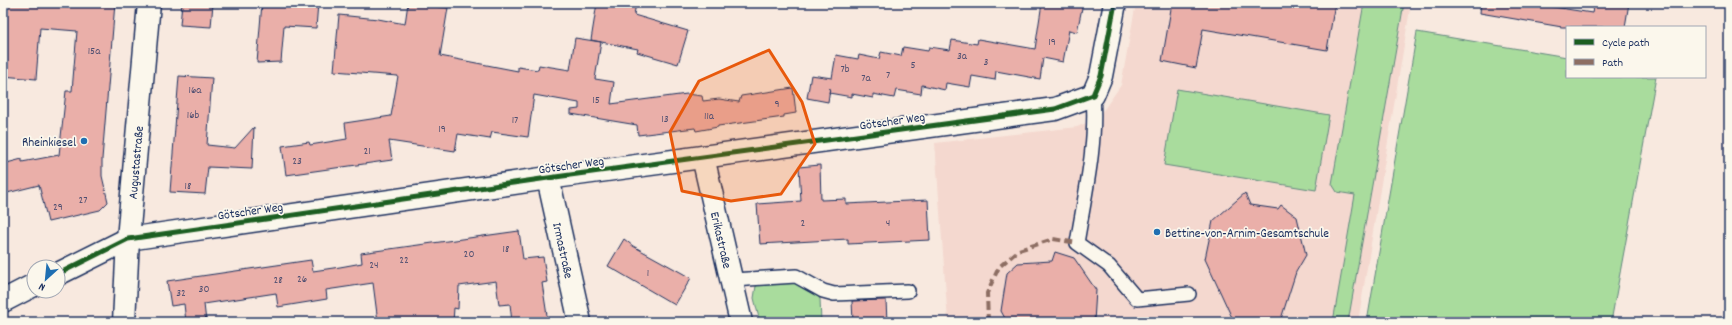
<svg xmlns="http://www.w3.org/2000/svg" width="1732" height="325" font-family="Dekko,sans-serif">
<rect width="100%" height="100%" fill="#f8e9df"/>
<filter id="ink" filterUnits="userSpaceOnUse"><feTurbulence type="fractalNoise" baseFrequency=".025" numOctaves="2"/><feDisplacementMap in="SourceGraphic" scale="8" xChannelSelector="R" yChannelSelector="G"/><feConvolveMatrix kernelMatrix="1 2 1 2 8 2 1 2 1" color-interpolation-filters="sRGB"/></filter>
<g filter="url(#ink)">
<path fill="#f4d8cf" d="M1136 3H1411L1358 322H948L935 143 1077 127 1095 119 1105 108 1121 85Z"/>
<path fill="#a9dc9d" stroke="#62867e" d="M1364 3H1404L1348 322H1333L1355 195 1337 192 1332 184Z
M1417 32 1567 57V77H1656L1611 322H1367Z
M1177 89 1329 115 1316 190 1164 165Z
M793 279 816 294 820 299 821 322H760L754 298 756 286 769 282Z"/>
<path fill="#eaafa9" stroke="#1b2f5e" d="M3 3H115L102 159V176L108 202 100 210 48 222 39 185 3 194V164L22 159V162L59 155 66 91H72L77 31 40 28 36 79 3 76Z
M182 3H213L211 27 180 25Z
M262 3H318L316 28 284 26 281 62 257 63Z
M408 3 448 8 440 56 518 71V67L538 70 539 65 570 70 575 38 601 42 595 79 614 82 611 104 687 94 702 96 703 101 719 99 739 102 741 96 793 88 796 113 784 115V117L718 126V127L696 131 695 128 638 135 637 125 571 114V110L579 109V103L534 95 528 137 492 132 490 139 458 134 455 151 389 141 392 160 286 175 282 146 309 142 310 145 347 139 345 123 391 116 398 76 334 71 339 15 378 19 405 24Z
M597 3H636L634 15 688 31 678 64 637 52 638 49 591 40Z
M1042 3H1083L1077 32 1069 30 1063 62 1043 58 1040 79 996 71 995 80 972 76 970 87 946 83 945 90 922 85 921 94 896 90 894 98 873 94V98L852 94V97L829 93 830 88 828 102 807 98 811 75 832 78 836 55 858 59 859 55 879 59 881 52 901 56 903 47 928 51 929 47 950 50 952 40 977 44 978 39 1035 49Z
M1172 3H1335L1327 50 1203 29 1196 68 1162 61Z
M1481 3H1548L1547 6 1592 13 1594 3H1629L1625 27H1562L1480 13Z
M179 76 212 78 207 145 235 148 254 127 252 169 208 167 205 194 170 192Z
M820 165 821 200 846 199V204L928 200 930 240 848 244V239L760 244 757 204 801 201 799 167Z
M1245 193 1250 205 1278 209 1281 205 1297 217 1306 255 1296 272 1280 322H1234L1205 259 1213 221Z
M519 231 523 259 543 257 547 282 542 283 548 322H512L510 304 499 305 496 281 459 286 458 309 454 308 453 322H378L373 283 326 290 327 299 278 307 276 293 204 304 206 322H186L184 304 171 306 167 281 311 260 313 271 340 267 362 263 361 253Z
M624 239 633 246 691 278 675 305 608 266Z
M1055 252 1074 258 1096 290 1094 322H1007L1001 311 1007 273 1018 263 1052 261Z
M886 300 887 322H853L852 301Z"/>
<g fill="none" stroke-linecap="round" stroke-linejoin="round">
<defs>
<path id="lane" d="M1093 95C1097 144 1085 194 1077 243L1109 266 1137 299 1189 294
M732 280 796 276 823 291 834 294 908 291"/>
<g id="street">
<path id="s1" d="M703 157 741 322"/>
<path id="s2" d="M548 178 580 322"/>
<path d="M58 274 128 239 548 178 1055 109 1093 95 1101 76 1115 3"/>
<path d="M3 301 34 285"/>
<path id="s3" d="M124 322 128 239 149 3"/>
</g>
</defs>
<use href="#lane" stroke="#1b2f5e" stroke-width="16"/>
<use href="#street" stroke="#1b2f5e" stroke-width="25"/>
<use href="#lane" stroke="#fbf7ec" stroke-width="13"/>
<use href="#street" stroke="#fbf7ec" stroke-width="22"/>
<path stroke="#8d6e63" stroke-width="4" stroke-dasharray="8 4" stroke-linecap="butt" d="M988 322 987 293 999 267 1019 250 1053 239 1077 243"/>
<defs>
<path id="cycleway" d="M58 274 128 239 548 178 1055 109 1093 95 1101 76 1115 3"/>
</defs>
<use href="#cycleway" stroke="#fbf7ec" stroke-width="8"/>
<use href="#cycleway" stroke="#1b5e20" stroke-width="5"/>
</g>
</g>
<path fill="#e8590c" fill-opacity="0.2" stroke="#e8590c" stroke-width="3" stroke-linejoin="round" d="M769 50 802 102 815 144 781 194 731 201 682 191 670 132 699 81Z"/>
<g fill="#1f6fb2" stroke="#fbf7ec" stroke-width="1.5">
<circle cx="84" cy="141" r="4"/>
<circle cx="1157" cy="232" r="4"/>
</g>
<g text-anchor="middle" stroke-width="3.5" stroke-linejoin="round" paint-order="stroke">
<g font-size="11" fill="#4f4f71">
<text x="1052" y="45">19</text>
<text x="94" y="54">15a</text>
<text x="962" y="59">3a</text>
<text x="986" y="65">3</text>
<text x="913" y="68">5</text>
<text x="845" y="72">7b</text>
<text x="888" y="78">7</text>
<text x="866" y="81">7a</text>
<text x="195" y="93">16a</text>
<text x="596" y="103">15</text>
<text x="777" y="107">9</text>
<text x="193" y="118">16b</text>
<text x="709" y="119">11a</text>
<text x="665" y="122">13</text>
<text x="515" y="123">17</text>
<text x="442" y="132">19</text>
<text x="367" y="154">21</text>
<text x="297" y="164">23</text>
<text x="188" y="189">18</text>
<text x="83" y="203">27</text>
<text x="58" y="210">29</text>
<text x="803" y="226">2</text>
<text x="888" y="226">4</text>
<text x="506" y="252">18</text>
<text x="469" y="257">20</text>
<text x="404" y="263">22</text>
<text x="374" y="268">24</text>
<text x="648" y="276">1</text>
<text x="302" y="282">26</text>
<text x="278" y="283">28</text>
<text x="204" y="292">30</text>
<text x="181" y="296">32</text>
</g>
<g font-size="13" fill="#1b2f5e" stroke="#fbf7ec">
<text transform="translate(892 120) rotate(-8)" y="5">Götscher Weg</text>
<text dy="5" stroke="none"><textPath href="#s3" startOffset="160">Augustastraße</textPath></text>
<text transform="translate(571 164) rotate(-8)" y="5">Götscher Weg</text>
<text transform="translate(250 210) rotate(-8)" y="5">Götscher Weg</text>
<text dy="5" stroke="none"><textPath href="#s1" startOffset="85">Erikastraße</textPath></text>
<text dy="5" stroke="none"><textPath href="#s2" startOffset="74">Irmastraße</textPath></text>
</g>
<g font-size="13" fill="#1b2f5e" stroke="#fbf7ec" text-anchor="end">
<text x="76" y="146">Rheinkiesel</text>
<text x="1165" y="237" text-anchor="start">Bettine-von-Arnim-Gesamtschule</text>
</g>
</g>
<rect width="1732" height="325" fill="none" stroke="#fbf7ec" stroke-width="16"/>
<rect x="8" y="8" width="1716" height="309" fill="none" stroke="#1b2f5e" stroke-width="1.5" filter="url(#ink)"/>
<rect x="1566" y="26" width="140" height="52" fill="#fbf7ec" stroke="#a1a7b3"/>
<rect x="1574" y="39" width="20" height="6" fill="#1b5e20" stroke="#a1a7b3"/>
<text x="1602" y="46" font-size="12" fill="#1b2f5e">Cycle path</text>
<rect x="1574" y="59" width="20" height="6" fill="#8d6e63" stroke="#a1a7b3"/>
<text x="1602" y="66" font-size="12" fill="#1b2f5e">Path</text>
<g transform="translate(46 279) rotate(207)"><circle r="19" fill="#fbf7ec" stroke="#a1a7b3"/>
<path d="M0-3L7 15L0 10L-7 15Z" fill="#1f6fb2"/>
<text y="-6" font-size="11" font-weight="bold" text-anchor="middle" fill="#1b2f5e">N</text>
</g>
</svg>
